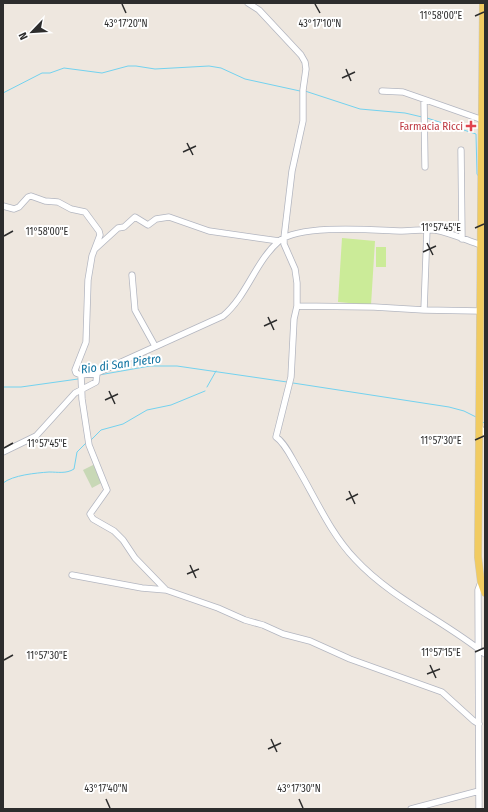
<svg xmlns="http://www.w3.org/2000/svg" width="488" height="812" font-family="'Fira Sans Condensed',sans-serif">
<rect width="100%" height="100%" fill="#eee7df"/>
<path fill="#c8d8b6" d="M95 464 103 482 92 488 83 470Z"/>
<path fill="#cbeb98" d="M342 238 375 241 371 305 338 302Z
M376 247H386V267H376Z"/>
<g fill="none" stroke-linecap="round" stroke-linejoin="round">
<path stroke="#73d2ef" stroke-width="1" d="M305 91 360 109 405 113 422 117
M3 93 42 73H50L64 68 102 73 128 66H136L155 69 209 66 221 68 245 79 300 91
M427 118 476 134 477 174 479 177
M99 375 150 366H177L287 382
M83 378 94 376
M293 383 449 407 464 411 476 417
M3 387H21L78 379
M207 387 216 371
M482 421 485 424
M90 441 101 430 123 424 147 410 171 405 205 391
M3 483C13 475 36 473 49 472 58 472 66 474 74 469L77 452 86 443"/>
<defs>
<path id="minor" d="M248 3 259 10 301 55 305 62 306 69 303 90V121L292 171 284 238V244L295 269 297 283V306L294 319 291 377 276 437C285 443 291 457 297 467 315 497 330 533 355 559 392 599 443 620 485 654
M382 91 403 92 426 100
M461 150 462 239
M425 167 424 102 426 100 483 120
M3 206 14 209 19 207 28 197 31 196 45 201 58 202 71 209 85 212 99 231 100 235 92 256 88 280 86 342 75 370 76 373 81 375 97 373
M427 229 424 310 480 311
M95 249 118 228 124 227 135 217 148 225 156 219 169 217 209 231 279 241
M132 275 135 310 155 346
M297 306 374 307 424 310
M81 375 82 399 89 445 107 490 90 514 93 519 114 531 123 540 135 558 166 590 218 608 245 620 263 625 283 634 310 641 350 659 442 692 474 721 479 724
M480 428 485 433
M3 452 36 436 75 393 96 382 97 373 223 316C247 296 255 262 279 241 301 224 373 230 402 231 413 231 424 229 435 230 451 233 466 240 481 245
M72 575 142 588 166 590
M411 809 479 791
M479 809 478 590 481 582"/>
<path id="major" d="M483 3 478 557 481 582 485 593"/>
</defs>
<use href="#minor" stroke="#b3b6c0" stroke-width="7"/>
<use href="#major" stroke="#c8c8c8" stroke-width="8"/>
<use href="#minor" stroke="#fff" stroke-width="5.5"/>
<use href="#major" stroke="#f1cb61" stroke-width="7"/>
</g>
<path fill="none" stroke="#2d2d2d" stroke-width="1.5" d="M122 4 126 13M315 4 320 13M475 16 484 12M346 69 351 81M342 78 355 72M187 143 193 155M183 152 196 146M475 228 484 224M4 236 13 231M427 243 433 255M423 252 436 246M268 317 274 330M264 326 277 320M109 391 115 404M105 400 118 394M475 440 484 436M4 448 13 443M349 491 355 504M346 500 358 494M190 565 196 578M187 574 199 569M475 652 484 648M4 660 13 655M430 665 436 678M427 674 440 669M271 739 277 752M268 749 281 743M106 799 110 808M299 799 303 808"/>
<path fill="#e0444e" stroke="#fff" stroke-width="1.5" d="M469 120h4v4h4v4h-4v4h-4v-4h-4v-4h4z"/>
<g text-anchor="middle" stroke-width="4" stroke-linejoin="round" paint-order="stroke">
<g font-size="11" fill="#be3a42" stroke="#fff" text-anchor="end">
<text x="463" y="130">Farmacia Ricci</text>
</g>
<g font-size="12" font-style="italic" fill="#0d72a0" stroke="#fff">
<text transform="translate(121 364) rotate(-8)" y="4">Rio di San Pietro</text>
</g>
</g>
<g font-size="10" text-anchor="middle" fill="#2d2d2d" stroke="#fff" stroke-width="4" stroke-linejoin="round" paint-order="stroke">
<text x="441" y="19">11°58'00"E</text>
<text x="126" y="27">43°17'20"N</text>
<text x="320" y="27">43°17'10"N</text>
<text x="441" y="231">11°57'45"E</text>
<text x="47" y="235">11°58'00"E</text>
<text x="441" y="444">11°57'30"E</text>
<text x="47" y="447">11°57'45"E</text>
<text x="441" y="656">11°57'15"E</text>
<text x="47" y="659">11°57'30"E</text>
<text x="106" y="792">43°17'40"N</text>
<text x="299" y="792">43°17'30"N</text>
</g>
<rect width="488" height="812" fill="none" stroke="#2d2d2d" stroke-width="8"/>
<g transform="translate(32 32) rotate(245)" stroke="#ffffff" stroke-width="3" paint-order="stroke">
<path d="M0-3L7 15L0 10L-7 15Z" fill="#2d2d2d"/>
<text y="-6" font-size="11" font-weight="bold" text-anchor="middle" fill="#2d2d2d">N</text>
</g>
</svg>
